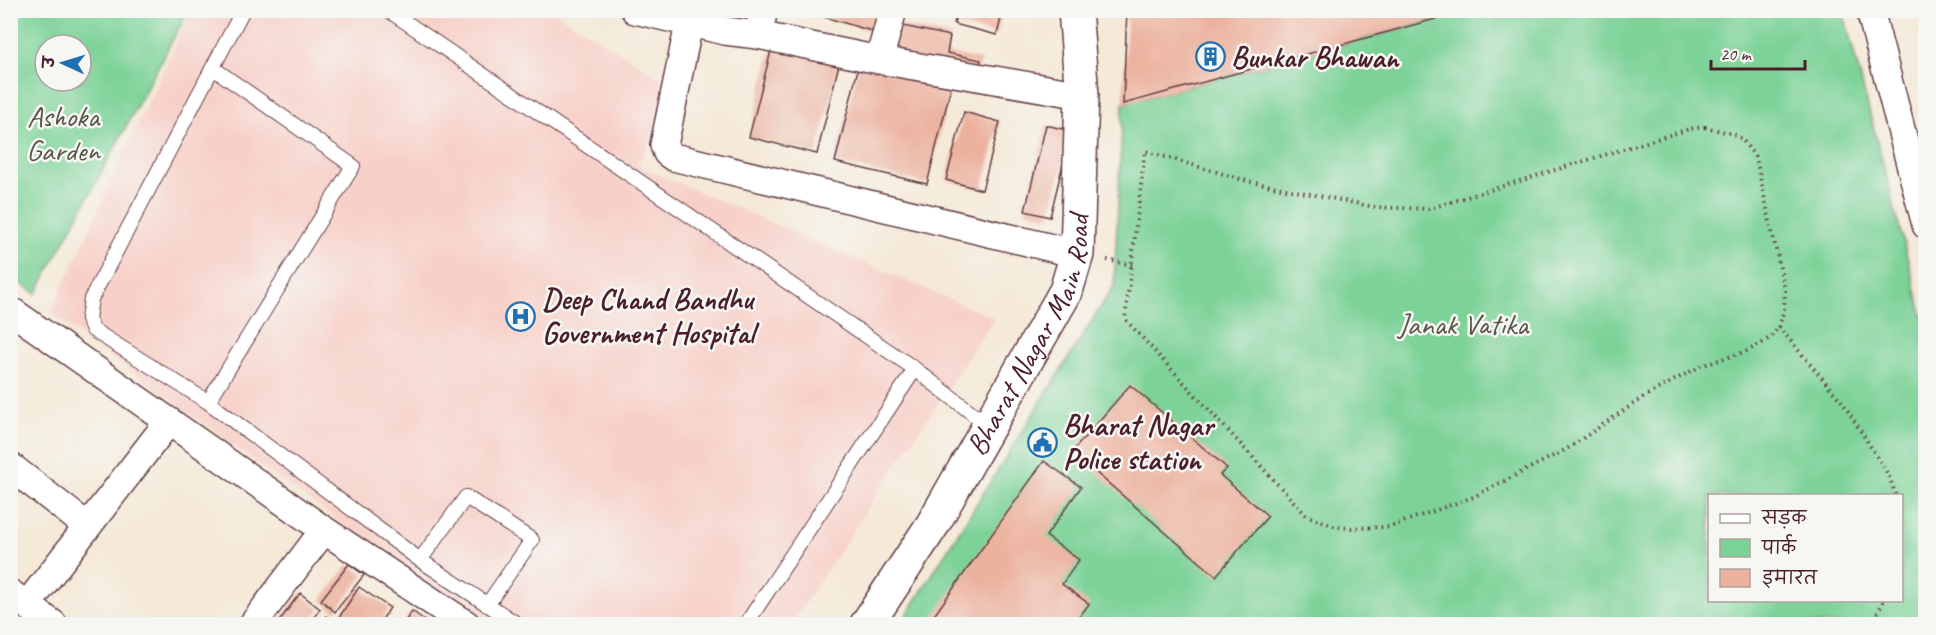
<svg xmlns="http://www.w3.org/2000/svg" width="1936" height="635" font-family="Caveat,'Playpen Sans Deva',sans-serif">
<rect width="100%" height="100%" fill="#f6f6f2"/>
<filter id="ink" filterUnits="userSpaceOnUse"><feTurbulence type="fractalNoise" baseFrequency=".0167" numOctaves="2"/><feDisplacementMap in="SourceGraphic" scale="12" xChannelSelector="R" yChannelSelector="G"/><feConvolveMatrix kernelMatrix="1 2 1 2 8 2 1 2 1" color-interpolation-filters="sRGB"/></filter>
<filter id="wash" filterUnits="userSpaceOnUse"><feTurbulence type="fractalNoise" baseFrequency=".008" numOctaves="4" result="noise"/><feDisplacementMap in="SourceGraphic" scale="24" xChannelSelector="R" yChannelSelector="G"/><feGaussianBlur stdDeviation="1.35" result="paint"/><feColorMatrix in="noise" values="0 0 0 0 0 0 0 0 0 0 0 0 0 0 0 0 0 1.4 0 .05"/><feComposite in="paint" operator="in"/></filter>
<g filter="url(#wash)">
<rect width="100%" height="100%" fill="#f5e9d7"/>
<path fill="#f7d1c9" d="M552 10 675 87 638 166 994 318 791 624H479L51 313 190 11Z"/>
<path fill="#7bd297" stroke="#627861" stroke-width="1.5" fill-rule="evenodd" d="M11 10 188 11 36 294 11 276ZM45 45H81V81H45Z
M1467 11H1843L1925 325V624H901L1114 286 1123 104ZM1710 496H1902V600H1710Z"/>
<g id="blocks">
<path fill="#ecb29f" d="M801 10H881L875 32Z
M957 10H1003L997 35 954 24Z
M1127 10H1465V11L1123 104Z
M894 24 950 36 947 53 981 60 977 75 888 52Z
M774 39 841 56 817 154 749 137Z
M859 65 951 87 927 184 835 162Z
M964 112 1000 122 982 190 946 180Z
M1046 125 1071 131 1050 217 1025 211Z
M1130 385 1227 468 1220 475 1268 516 1216 576 1072 452Z
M1044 461 1081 487 1046 536 1079 560 1062 584 1089 604 1074 624H928Z
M349 564 364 575 335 612 321 600Z
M359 587 390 608 379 624H346L338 619Z
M300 593 320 609 309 624H277Z
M412 611 430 624H403Z
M326 616 337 624H320Z"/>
</g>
</g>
<g filter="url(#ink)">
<use href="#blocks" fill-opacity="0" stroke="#643d45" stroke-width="1.5"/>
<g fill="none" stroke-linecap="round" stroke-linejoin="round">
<defs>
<path id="lane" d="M243 10 91 299 88 319 93 330 208 402 420 560 517 624
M388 10 915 369 989 426
M208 402 353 166 213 68
M420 560 466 497 532 540 487 605
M746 624 915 369"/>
<path id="street" d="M635 10 725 31 758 35 879 60 1082 95
M1870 10 1926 225
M689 24 664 145 667 153 673 157 1077 254
M758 35 764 10
M879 60 893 10
M10 310 324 530 466 624
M10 466 87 526
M10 593 53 624
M27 605 169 421
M253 624 324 530"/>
<g id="secondary">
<path id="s1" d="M867 624 933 524 1066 291 1077 254 1082 95 1075 10"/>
</g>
</defs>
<use href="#lane" stroke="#643d45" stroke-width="16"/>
<use href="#street" stroke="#643d45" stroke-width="30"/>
<use href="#secondary" stroke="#643d45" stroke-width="36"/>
<path stroke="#643d45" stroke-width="4" stroke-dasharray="1.5 4.5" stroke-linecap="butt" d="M1705 127 1733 134 1742 139 1756 158 1785 291 1784 309 1779 327 1771 337 1762 343 1747 351 1701 366 1645 396 1567 449 1473 497 1389 527 1348 528 1334 526 1306 515 1125 319 1145 151 1247 181 1374 207 1428 209 1689 129Z
M1107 260 1132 265
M1779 327 1843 403 1889 476 1896 496
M1872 624 1884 600"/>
<use href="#lane" stroke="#fff" stroke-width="14"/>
<use href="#street" stroke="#fff" stroke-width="27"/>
<use href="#secondary" stroke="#fff" stroke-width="33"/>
</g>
</g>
<defs>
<symbol id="building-ring" viewBox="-11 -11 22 22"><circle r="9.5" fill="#f6f6f2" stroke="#1f6fb2" stroke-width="1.5"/><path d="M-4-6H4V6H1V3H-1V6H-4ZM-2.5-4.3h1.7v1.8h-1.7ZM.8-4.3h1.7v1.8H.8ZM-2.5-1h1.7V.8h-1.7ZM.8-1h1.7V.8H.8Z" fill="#1f6fb2"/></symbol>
<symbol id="hospital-ring" viewBox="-11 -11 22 22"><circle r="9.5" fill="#f6f6f2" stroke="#1f6fb2" stroke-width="1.5"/><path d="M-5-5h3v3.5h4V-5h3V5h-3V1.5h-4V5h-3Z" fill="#1f6fb2"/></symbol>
<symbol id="civic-ring" viewBox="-11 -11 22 22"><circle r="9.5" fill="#f6f6f2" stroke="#1f6fb2" stroke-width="1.5"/><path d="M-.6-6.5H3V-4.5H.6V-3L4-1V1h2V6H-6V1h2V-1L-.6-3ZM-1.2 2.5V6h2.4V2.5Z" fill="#1f6fb2"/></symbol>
</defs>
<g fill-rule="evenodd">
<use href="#building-ring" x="1194" y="40" width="33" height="33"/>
<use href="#hospital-ring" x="504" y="300" width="33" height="33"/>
<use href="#civic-ring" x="1026" y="426" width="33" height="33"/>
</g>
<g text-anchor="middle" stroke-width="5" stroke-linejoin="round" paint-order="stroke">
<g font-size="30" font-weight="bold" fill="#4a1f2b" stroke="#f6f6f2" text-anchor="start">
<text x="1231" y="67">Bunkar Bhawan</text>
<text x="542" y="309">Deep Chand Bandhu<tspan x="542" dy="34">Government Hospital</tspan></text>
<text x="1063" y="435">Bharat Nagar<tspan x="1063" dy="34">Police station</tspan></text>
</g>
<g font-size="30" fill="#59554b" stroke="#f6f6f2">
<text x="63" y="126">Ashoka<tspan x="63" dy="34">Garden</tspan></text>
<text x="1463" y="334">Janak Vatika</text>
</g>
<g font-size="30" fill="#4a1f2b" stroke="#f6f6f2">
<text dy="10" stroke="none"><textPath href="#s1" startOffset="334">Bharat Nagar Main Road</textPath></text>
</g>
</g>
<rect width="1936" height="635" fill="none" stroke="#f6f6f2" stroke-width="36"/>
<rect x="1708" y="494" width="195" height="108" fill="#f6f6f2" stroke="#b1a0a2" stroke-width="1.5"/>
<rect x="1720" y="514" width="30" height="9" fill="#ffffff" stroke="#b1a0a2" stroke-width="1.5"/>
<text x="1762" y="524" font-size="18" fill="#4a1f2b">सड़क</text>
<rect x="1720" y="539" width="30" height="18" fill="#7bd297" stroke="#b1a0a2" stroke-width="1.5"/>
<text x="1762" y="554" font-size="18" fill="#4a1f2b">पार्क</text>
<rect x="1720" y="569" width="30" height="18" fill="#ecb29f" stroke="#b1a0a2" stroke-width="1.5"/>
<text x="1762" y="584" font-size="18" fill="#4a1f2b">इमारत</text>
<g transform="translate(63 63) rotate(274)"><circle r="28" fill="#f6f6f2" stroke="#b1a0a2" stroke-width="1.5"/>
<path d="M0-4.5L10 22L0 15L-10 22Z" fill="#1f6fb2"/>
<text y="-9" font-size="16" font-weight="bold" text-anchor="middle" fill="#4a1f2b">उ</text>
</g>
<path d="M1711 60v9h94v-9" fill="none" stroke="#4a1f2b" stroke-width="3"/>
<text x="1720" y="60" font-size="18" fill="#4a1f2b" stroke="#f6f6f2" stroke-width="4.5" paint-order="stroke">20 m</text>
</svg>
